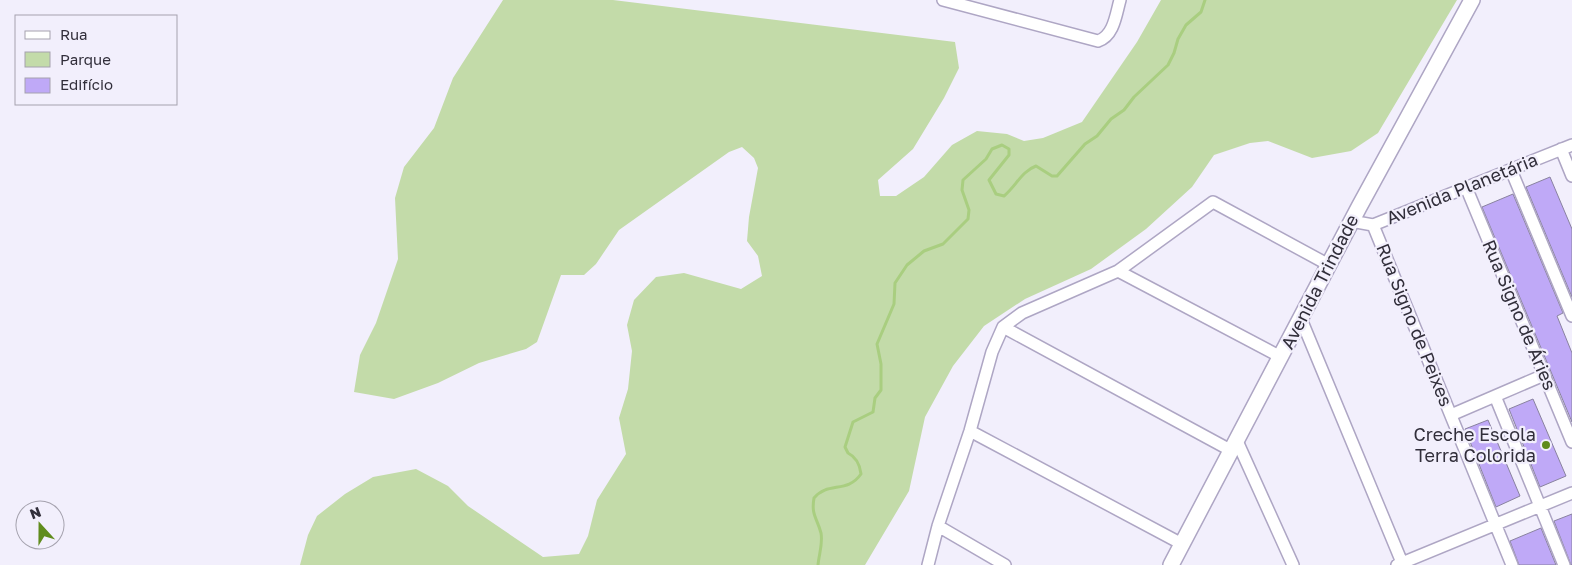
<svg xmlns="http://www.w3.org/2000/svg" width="1572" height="565" font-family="'Golos Text',sans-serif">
<rect width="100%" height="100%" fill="#f2effc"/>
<path fill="#c3dba9" d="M503 0H613L955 42 959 68 944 98 913 149 878 180 880 196H896L924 177 952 145 977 131 1007 134 1024 141 1043 138 1082 122 1137 42 1161 0H1457L1378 133 1351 151 1312 158 1268 141 1250 143 1214 155 1192 187 1146 229 1091 269 1025 299 984 326 953 366 925 417 909 491 865 565H300L308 535 317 516 345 494 373 477 416 469 448 486 468 506 543 557 579 554 588 536 597 500 626 454 619 418 628 389 632 351 627 325 634 300 656 277 684 273 741 289 762 276 758 256 747 241 749 217 758 168 754 158 742 147 729 152 619 230 596 264 584 275H561L537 342 526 349 479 363 438 383 394 399 354 392 360 355 376 323 398 259 395 198 404 167 434 128 453 78Z"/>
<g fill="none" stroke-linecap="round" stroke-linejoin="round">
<path stroke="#a9ce80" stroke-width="3" d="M818 565C819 554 823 544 821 533 817 518 811 515 814 498 828 481 847 494 861 474 860 465 856 457 848 453L845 447 853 422 873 412 875 398 881 390V364L877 344 894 304 895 283 907 265 924 251 943 244 968 219 969 210 962 190 963 180 986 159 992 149 1002 145 1009 149V155L989 180 996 194 1004 196C1016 186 1022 171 1036 166L1052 176H1057L1085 144 1097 136 1111 119 1124 110 1134 97 1168 65 1174 53 1178 39 1186 25 1201 12 1205 0"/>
</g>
<path fill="#bfa9f7" stroke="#89829f" d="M1550 177 1572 229V297L1526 187Z
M1513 194 1563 313 1557 316 1572 353V422L1482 207Z
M1533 399 1566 476 1540 487 1509 409Z
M1488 420 1520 496 1496 507 1465 429Z
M1572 514V565H1571L1554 521Z
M1541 528 1556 565H1519L1510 541Z"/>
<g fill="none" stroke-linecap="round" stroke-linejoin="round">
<defs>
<path id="minor" d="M943 0 1098 41C1114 36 1116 14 1120 0
M1561 149 1572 176
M1511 170 1572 316
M1466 187 1572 442
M1351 221 1373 225 1572 145
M1373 225 1512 565
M1118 271 1281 357
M1301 319 1403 565
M1003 327 1232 451
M1495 396 1564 565
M1451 415 1544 375
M970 431 1182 544
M1237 441 1293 565
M938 526 1005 565
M928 565 938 526 970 431 992 352 1003 327 1022 313 1118 271 1213 202 1329 265
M1397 565 1572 493"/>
<path id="major" d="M1171 565 1359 207 1472 0"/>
</defs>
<use href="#minor" stroke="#aea6c4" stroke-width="14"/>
<use href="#major" stroke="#aea6c4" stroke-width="18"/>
<use href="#minor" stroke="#fff" stroke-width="11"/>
<use href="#major" stroke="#fff" stroke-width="15"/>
</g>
<circle fill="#608c1d" stroke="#f2effc" stroke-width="2" cx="1546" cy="445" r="5"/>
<g text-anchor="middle" stroke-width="4.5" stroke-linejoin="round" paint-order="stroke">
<g font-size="18" fill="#312e3a" stroke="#f2effc">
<text transform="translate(1462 189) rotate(-22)" y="6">Avenida Planetária</text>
<text transform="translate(1320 282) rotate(-63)" y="6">Avenida Trindade</text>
<text transform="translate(1519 315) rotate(67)" y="6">Rua Signo de Áries</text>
<text transform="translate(1414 325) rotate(68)" y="6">Rua Signo de Peixes</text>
</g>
<g font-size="18" fill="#312e3a" stroke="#f2effc" text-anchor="end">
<text x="1536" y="441">Creche Escola<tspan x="1536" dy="21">Terra Colorida</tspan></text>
</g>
</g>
<rect x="15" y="15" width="162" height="90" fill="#f2effc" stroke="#a5a2ae"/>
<rect x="25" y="31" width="25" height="8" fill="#ffffff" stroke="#a5a2ae"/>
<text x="60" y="40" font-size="15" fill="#312e3a">Rua</text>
<rect x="25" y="52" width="25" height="15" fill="#c3dba9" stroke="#a5a2ae"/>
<text x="60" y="65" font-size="15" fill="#312e3a">Parque</text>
<rect x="25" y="78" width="25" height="15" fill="#bfa9f7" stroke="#a5a2ae"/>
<text x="60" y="90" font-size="15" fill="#312e3a">Edifício</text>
<g transform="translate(40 525) rotate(339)"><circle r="24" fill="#f2effc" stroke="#a5a2ae"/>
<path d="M0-4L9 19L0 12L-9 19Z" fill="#608c1d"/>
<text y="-8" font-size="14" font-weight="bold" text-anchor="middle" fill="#312e3a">N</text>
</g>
</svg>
